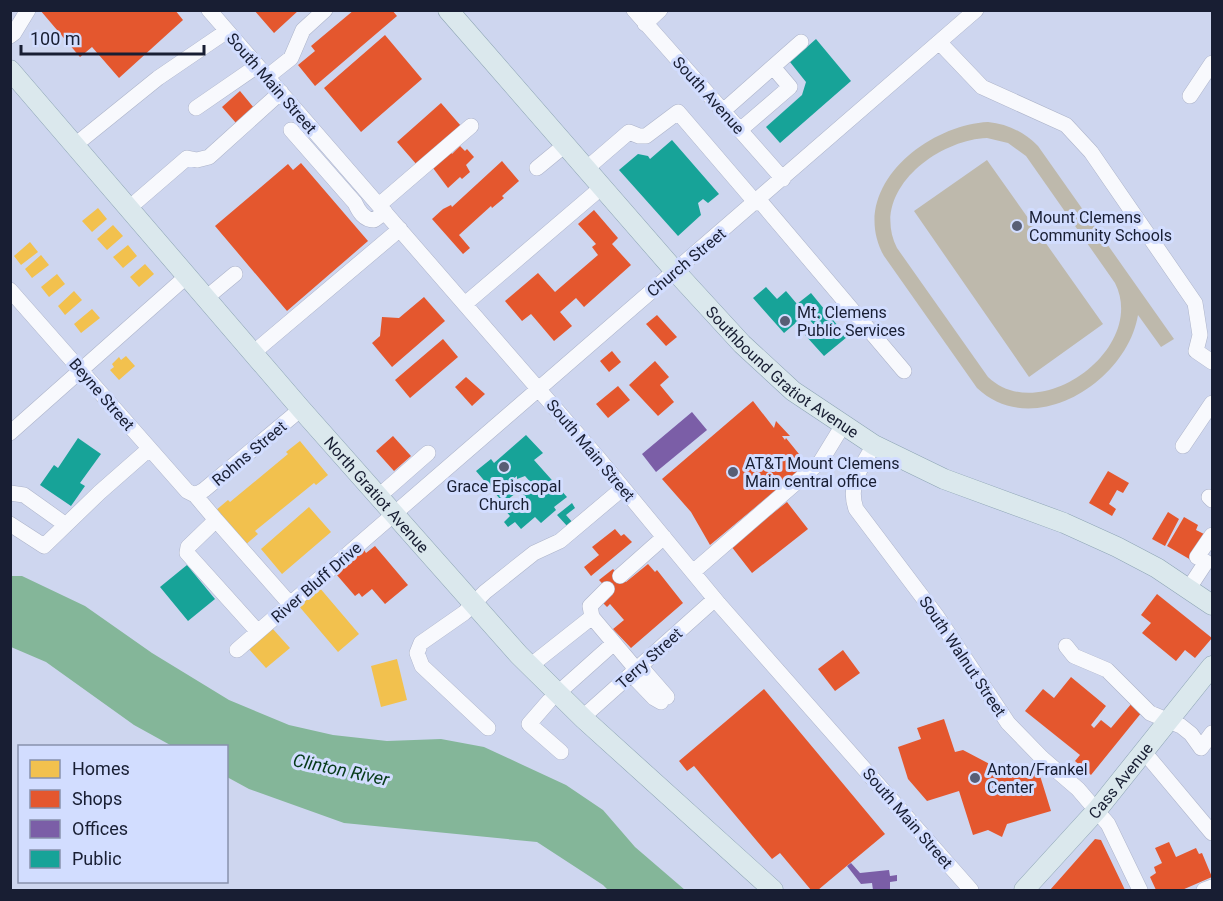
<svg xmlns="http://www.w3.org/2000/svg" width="1223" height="901" font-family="Roboto,sans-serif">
<rect width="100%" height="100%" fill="#ced6ef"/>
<path fill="#beb9ac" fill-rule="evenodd" d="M988 122C1008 124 1024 132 1038 146L1174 339 1161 347 1138 315C1127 382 1033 441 977 388L884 256C847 189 926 125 988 122ZM987 138 1008 143 1026 156 1115 283C1148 348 1040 427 988 377L897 248C869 192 936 140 987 138Z
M987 160 1103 324 1029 377 914 211Z"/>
<path fill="#84b699" d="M11 576H22L85 606 152 653 229 700 289 725 333 735 387 741 441 739 484 747 566 785 603 810 635 847 685 890H608L603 885 537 842 344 823 249 789 227 777 226 746H172L134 725 46 662 11 647Z"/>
<path fill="#f2c14e" d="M98 208 107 219 92 232 82 221Z
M113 225 123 236 107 250 97 239Z
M30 242 38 252 21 265 14 256Z
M128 245 137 256 123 268 113 257Z
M41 255 49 265 32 278 25 269Z
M145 264 154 274 139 287 130 277Z
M57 274 65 284 49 297 41 287Z
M74 291 82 300 65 315 58 306Z
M92 309 100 318 81 333 74 324Z
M126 356 135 366 119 380 110 370 114 367 112 364 119 357 121 360Z
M300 441 328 475 316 485 314 483 255 531 258 534 244 546 215 511 228 500 230 502 288 454 286 452Z
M309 507 331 532 282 574 261 549Z
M319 587 359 634 338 652 298 605Z
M272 628 290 648 266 668 248 648Z
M397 659 407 700 381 707 371 666Z"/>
<path fill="#e4572e" d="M40 10H175L183 20 119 78 92 47 80 57Z
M254 10H299L274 33Z
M354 10H392L397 16 315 86 298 65 315 51 311 46Z
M385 35 422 79 361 132 324 88Z
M240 91 254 108 236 123 222 107Z
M441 103 461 126 417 165 397 142Z
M460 146 465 151 467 149 474 157 466 165 470 172 462 179 460 177 448 188 433 168 450 151 452 154Z
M502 161 519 181 502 196 504 198 492 208 491 206 459 235 470 248 463 254 432 219 443 209 451 205 452 207Z
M301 163 368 241 287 311 215 226 288 164 293 170Z
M594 210 618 238 612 244 631 265 584 307 576 298 560 312 572 326 554 341 531 314 522 321 505 301 538 273 555 292 598 255 592 247 596 244 578 224Z
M424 297 445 321 392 367 372 343 380 336 382 317 399 318Z
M657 315 677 337 666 346 646 324Z
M443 339 458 357 410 398 395 380Z
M612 351 621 362 609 372 600 361Z
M655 361 669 377 660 385 674 402 658 416 629 385Z
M466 377 485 394 472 406 455 387Z
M618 386 630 400 608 418 596 404Z
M753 401 774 428 776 421 790 436H782L785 440 786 438 803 459 800 461 805 466 710 545 691 512 662 479Z
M393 436 411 456 394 471 376 451Z
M1108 471 1129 483 1123 493 1117 490 1109 504 1116 509 1112 516 1089 503Z
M787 502 808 529 752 573 731 546Z
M1168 512 1179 519 1165 546 1152 539Z
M1184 517 1198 525 1196 530 1206 535 1191 560 1167 546Z
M615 529 621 536 624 534 632 542 591 576 584 567 599 555 592 547Z
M375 546 408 585 385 604 372 589 362 597 359 593 355 596 336 574 364 550 366 553Z
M648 564 655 572 657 570 683 603 631 648 613 629 624 620 610 604 607 607 603 603 612 594 599 580 613 569 626 582Z
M1157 594 1212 638 1195 658 1185 650 1176 661 1142 633 1151 623 1141 615Z
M843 650 860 673 835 691 818 669Z
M1071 677 1106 706 1091 725 1094 728 1101 720 1111 728 1132 703 1142 712 1091 775 1075 761 1080 755 1025 711 1043 689 1054 698Z
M764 689 885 834 818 890H811L780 853 772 859 694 766 687 771 679 761Z
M944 719 955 752 963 750 1001 770 1003 777 1037 766 1051 811 1007 824 1002 837 988 830 973 835 959 791 927 801 908 779 898 747 921 739 917 728Z
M1095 839 1101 840 1125 890H1050Z
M1169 842 1176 857 1196 848 1199 854 1202 853 1212 877 1182 890H1156L1150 877 1156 873 1154 867 1162 863 1155 848Z"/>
<path fill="#7b5ea7" d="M692 412 707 430 656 472 642 454Z
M851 863 860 873 889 870 890 876 897 875V881L890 882V890H873L872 883 861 884 847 866Z"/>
<path fill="#17a398" d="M816 39 851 81 780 143 766 127 802 95 806 82 790 62Z
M672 140 719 194 708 203 703 199 698 203 701 215 678 236 619 170 638 154 648 156 650 159Z
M766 287 777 299 786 291 797 304 811 293 847 337 824 356 805 335 816 327 805 315 784 333 753 298Z
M526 435 543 453 534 460 567 497 554 507 556 510 541 523 535 517 521 529 515 522 508 527 504 522 510 516 505 510 534 486 525 476 517 479V476L508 483 516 493 507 500 503 496 500 499 476 471 491 459 494 463Z
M78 438 101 454 80 483 85 486 71 506 40 485 54 465 58 468Z
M572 503 575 508 566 515 573 523 568 527 557 515Z
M187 565 215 599 188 621 160 587Z"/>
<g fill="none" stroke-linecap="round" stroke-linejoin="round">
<defs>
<path id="minor" d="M209 10 600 460 719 604 971 890
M634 10 783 179
M645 24 660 10
M10 36 14 33 28 10
M940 43 982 87 1066 125 1091 152 1195 303 1200 335 1196 351 1212 362
M267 77 291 58 303 30 325 10
M1190 96 1212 63
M196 108 257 66
M723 111 801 42
M291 130 355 203C359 212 364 220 374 220L385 212
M740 130 790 87 773 67
M75 145 158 78 227 31
M537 168 565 145
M586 169 629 132 639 136H646L678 112 756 203
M759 200 904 371
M379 205 471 126
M129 208 187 158 197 160 209 157 281 92
M10 290 187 491 195 495 216 520 188 547 187 553 258 632
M206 298 235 274
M465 304 602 187
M253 353 400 229
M10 433 187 276
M874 445C862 466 847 484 856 509L936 615 1008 723 1042 758 1078 789 1108 824 1140 890
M1183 446 1212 403
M10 493 24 495 66 525
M195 495 204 490 301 409
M379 496 428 453
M1209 497 1212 500
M216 520 290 604
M10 524 44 546 100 492 149 449
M693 572 821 461 843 425
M620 576 664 537
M1189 588 1206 562 1197 557 1212 535
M592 617 590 606 607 589
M1066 646 1074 656 1107 670 1150 713 1181 726 1191 734 1201 748
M237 650 976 10
M530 666 592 617 636 669
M640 666 667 697
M631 674 654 698 661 702
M583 717 715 599
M488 728 422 666 417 653 421 643 464 613 485 592 534 553 560 541 623 488
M1201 748 1212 733
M561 752 529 724 549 701 614 643
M1145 753 1212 833
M1204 890 1212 887"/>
<g id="major">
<path id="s1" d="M448 10 675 271 742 344 793 391 874 445 944 479 1064 523 1117 547 1157 568 1212 605"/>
<path id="s2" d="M10 70 301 409 519 655 584 719 773 890"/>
<path id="s3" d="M1024 890 1097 810 1212 666"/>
</g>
</defs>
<use href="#minor" stroke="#adb4ca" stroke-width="16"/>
<use href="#major" stroke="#8da4b4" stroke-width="21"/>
<use href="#minor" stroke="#f8f9fd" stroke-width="15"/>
<use href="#major" stroke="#dbe8ed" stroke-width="20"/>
</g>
<g fill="#585e75" stroke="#d2ddff" stroke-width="2">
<circle cx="1017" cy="226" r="6"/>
<circle cx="785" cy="321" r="6"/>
<circle cx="504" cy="467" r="6"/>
<circle cx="733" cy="472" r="6"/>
<circle cx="975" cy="778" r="6"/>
</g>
<g text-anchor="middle" stroke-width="6" stroke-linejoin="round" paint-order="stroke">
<g font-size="16" fill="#181e33" stroke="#d2ddff">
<text transform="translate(272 83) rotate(49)" y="6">South Main Street</text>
<text transform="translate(709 95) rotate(48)" y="6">South Avenue</text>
<text transform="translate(686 262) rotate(-40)" y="6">Church Street</text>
<text dy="6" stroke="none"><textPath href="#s1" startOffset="494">Southbound Gratiot Avenue</textPath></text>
<text transform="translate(102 394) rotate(49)" y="6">Beyne Street</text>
<text transform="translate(591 450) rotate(50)" y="6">South Main Street</text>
<text transform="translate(249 453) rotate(-40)" y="6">Rohns Street</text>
<text dy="6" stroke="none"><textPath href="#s2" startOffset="561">North Gratiot Avenue</textPath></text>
<text transform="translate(316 582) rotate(-41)" y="6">River Bluff Drive</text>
<text transform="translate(963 656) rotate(56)" y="6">South Walnut Street</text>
<text transform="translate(649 658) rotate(-42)" y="6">Terry Street</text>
<text dy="6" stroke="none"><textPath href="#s3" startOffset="146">Cass Avenue</textPath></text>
<text transform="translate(908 818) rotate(49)" y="6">South Main Street</text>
</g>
<g font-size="16" fill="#181e33" stroke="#d2ddff" text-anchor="start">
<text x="1029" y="223">Mount Clemens<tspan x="1029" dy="18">Community Schools</tspan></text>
<text x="797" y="318">Mt. Clemens<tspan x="797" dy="18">Public Services</tspan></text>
<text x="745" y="469">AT&amp;T Mount Clemens<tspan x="745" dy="18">Main central office</tspan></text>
<text x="504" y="492" text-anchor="middle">Grace Episcopal<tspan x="504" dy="18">Church</tspan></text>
<text x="987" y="775">Anton/Frankel<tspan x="987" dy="18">Center</tspan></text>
</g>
<g font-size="18" font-style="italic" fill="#063b19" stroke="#d2ddff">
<text transform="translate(341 770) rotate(12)" y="6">Clinton River</text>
</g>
</g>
<rect width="1223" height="901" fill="none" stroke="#181e33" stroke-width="24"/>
<rect x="18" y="745" width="210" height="138" fill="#d2ddff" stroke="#8891ad" stroke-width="1.5"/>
<rect x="30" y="760" width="30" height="18" fill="#f2c14e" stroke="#8891ad" stroke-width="1.5"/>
<text x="72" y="775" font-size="18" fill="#181e33">Homes</text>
<rect x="30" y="790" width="30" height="18" fill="#e4572e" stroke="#8891ad" stroke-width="1.5"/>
<text x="72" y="805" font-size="18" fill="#181e33">Shops</text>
<rect x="30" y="820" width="30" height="18" fill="#7b5ea7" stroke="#8891ad" stroke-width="1.5"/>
<text x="72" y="835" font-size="18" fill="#181e33">Offices</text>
<rect x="30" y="850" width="30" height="18" fill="#17a398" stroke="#8891ad" stroke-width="1.5"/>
<text x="72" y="865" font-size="18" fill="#181e33">Public</text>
<path d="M21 45v9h183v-9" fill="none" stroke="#181e33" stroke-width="3"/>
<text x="30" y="45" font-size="18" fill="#181e33" stroke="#d2ddff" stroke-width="4.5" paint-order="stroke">100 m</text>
</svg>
